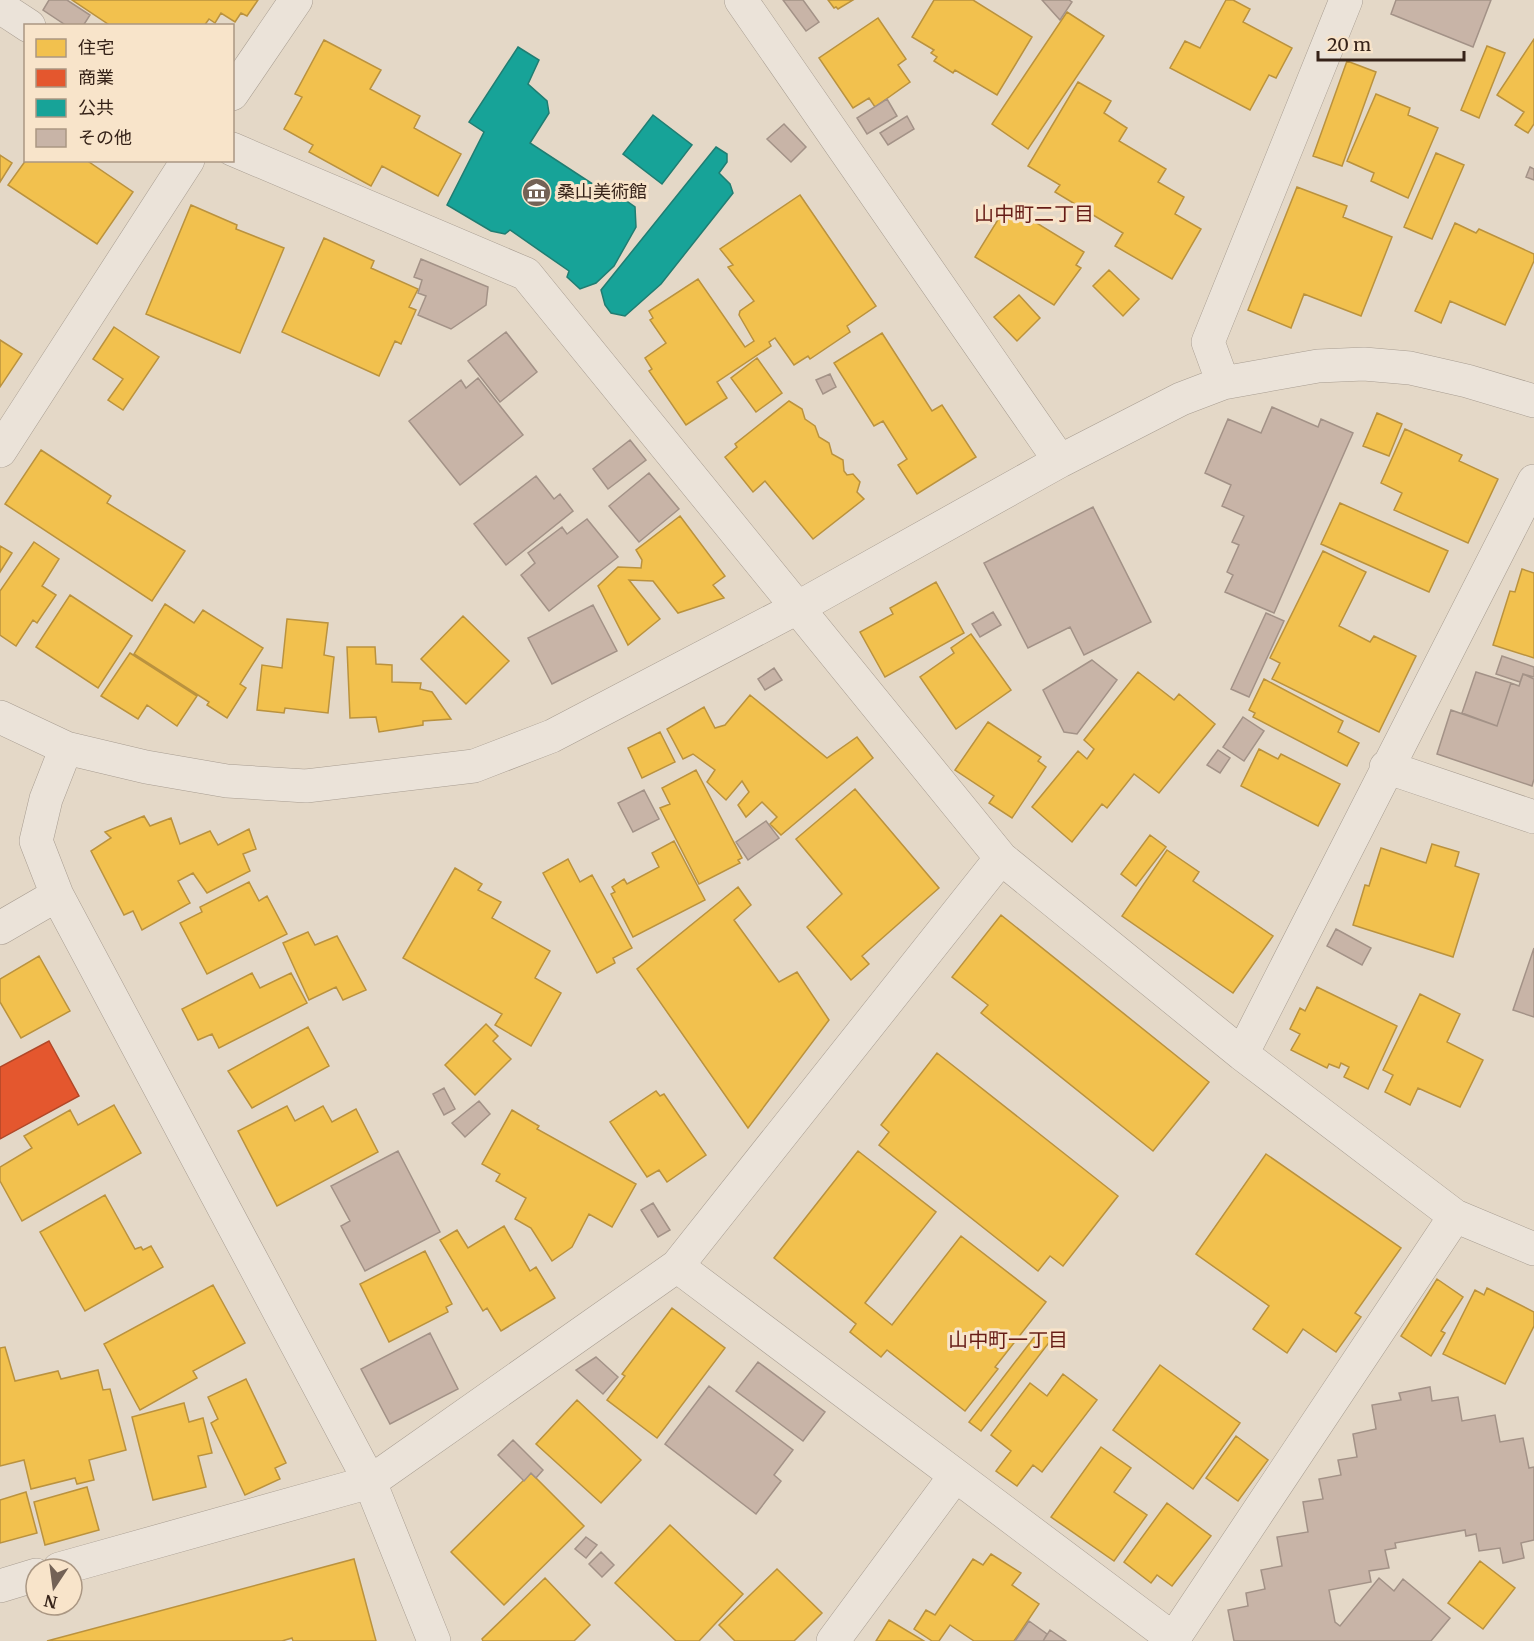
<svg xmlns="http://www.w3.org/2000/svg" width="1534" height="1641" font-family="Merriweather,'Noto Sans JP',serif">
<rect width="100%" height="100%" fill="#e4d8c7"/>
<path fill="#f2c14e" stroke="#ba923e" stroke-width="1.5" d="M72 0H258L247 16 241 13 235 22 221 13 215 23 209 19 204 26H111Z
M828 0H853L838 9 836 7 834 8Z
M934 0H973L1032 37 997 95 955 70 953 73 934 61 937 57 931 53 934 50 912 37Z
M1226 0H1233L1250 9 1243 22 1292 48 1276 78 1269 75 1250 110 1170 68 1185 41 1200 48Z
M1067 12 1104 36 1028 149 992 124Z
M878 18 906 59 898 65 910 82 875 107 869 98 853 108 819 58Z
M1534 39V124L1528 133 1515 125 1524 112 1497 95Z
M324 40 381 70 370 89 420 116 414 128 461 154 438 196 382 166 371 186 309 152 313 145 284 129 302 97 295 94Z
M1487 46 1505 53 1479 118 1461 110Z
M1347 61 1376 72 1342 166 1313 156Z
M1078 82 1111 101 1104 113 1127 128 1119 141 1166 169 1158 182 1184 197 1175 214 1201 229 1172 279 1115 246 1123 233 1055 192 1060 185 1028 166Z
M1376 94 1410 108 1408 115 1438 128 1408 198 1371 181 1374 173 1347 161Z
M1436 153 1464 165 1432 239 1404 227Z
M0 155 12 163 0 182Z
M26 160H86L133 192 97 244 8 185Z
M1297 187 1347 206 1343 217 1392 237 1361 316 1304 294 1291 328 1248 310Z
M800 195 876 306 847 326 850 332 810 359 808 356 794 365 775 338 769 342 771 346 717 382 727 398 686 425 649 371 652 369 645 358 666 343 650 320 653 318 649 311 698 279 745 347 754 341 739 315 740 311 754 301 728 267 733 265 720 249Z
M191 205 237 225 236 229 284 248 240 353 146 314Z
M1007 205 1084 252 1076 265 1081 268 1054 305 975 257Z
M1455 223 1476 233 1479 229 1534 254V261L1505 325 1450 301 1441 323 1415 311Z
M324 238 374 261 371 268 418 289 409 307 416 310 401 344 395 341 379 376 282 332Z
M1109 270 1139 299 1123 316 1093 286Z
M1019 295 1040 318 1017 341 994 317Z
M114 327 159 357 123 410 108 400 123 379 93 359Z
M882 333 932 411 942 405 976 457 917 494 898 465 907 459 883 421 874 426 834 363Z
M0 340 22 354 0 387Z
M757 358 782 393 756 412 731 378Z
M789 401 802 409 805 419 815 426 819 437 829 443 832 454 843 460 844 471 847 475 853 474 860 482 857 492 864 499 813 539 765 481 753 492 725 457 737 447 735 444Z
M1377 413 1402 424 1389 456 1363 446Z
M1405 429 1462 455 1459 461 1498 479 1468 543 1394 510 1402 493 1381 483Z
M41 450 111 496 107 503 185 551 152 601 5 504Z
M1340 503 1448 551 1429 592 1321 544Z
M680 516 725 576 713 585 724 598 678 613 653 581 629 580 660 619 628 645 598 586 618 567 641 568 642 560 636 550Z
M34 542 59 559 42 586 56 595 37 623 33 620 16 646 0 635V591Z
M0 546 12 553 0 572Z
M1323 551 1366 572 1339 626 1370 642 1374 636 1416 656 1379 732 1272 679 1280 663 1270 658Z
M1522 569 1534 573V658L1493 645 1510 591 1515 592Z
M936 582 964 633 885 677 860 632 893 614 890 608Z
M70 595 132 636 98 688 36 647Z
M165 604 194 623 203 610 263 648 240 684 246 688 227 718 207 705 209 702 134 654Z
M463 616 509 661 466 704 421 659Z
M287 619 328 623 324 655 334 657 328 713 285 708 284 713 257 710 262 665 282 668Z
M971 634 1011 690 956 729 920 677 954 653 951 648Z
M347 647H375L376 664 392 665V682L421 683 420 689 432 692 451 719 423 721V725L379 732 376 717 350 718Z
M130 653 197 696 177 726 147 705 138 719 101 696Z
M1138 672 1174 700 1179 694 1215 724 1159 793 1134 774 1107 808 1102 804 1072 842 1032 807 1078 751 1087 759 1094 749 1084 740Z
M1264 679 1343 721 1338 732 1359 743 1347 766 1253 717 1255 713 1249 710Z
M750 695 827 758 857 737 873 758 781 835 770 824 777 817 762 802 746 817 738 805 749 792 742 781 726 800 707 782 715 770 693 754 683 759 667 729 704 707 715 728 725 725Z
M988 722 1041 757 1038 761 1046 767 1012 818 989 803 994 796 955 770Z
M660 732 675 762 642 778 628 748Z
M1259 749 1278 759 1281 754 1340 784 1318 826 1241 786Z
M696 770 742 858 738 860 740 863 699 884 660 808 670 804 662 788Z
M855 789 939 888 862 956 869 964 851 980 807 927 842 894 796 839Z
M144 816 150 826 171 818 180 844 210 831 218 845 249 829 256 849 243 854 250 871 207 893 193 873 178 881 190 903 142 930 133 911 124 915 91 851 111 838 105 832Z
M1150 835 1166 847 1136 886 1121 874Z
M674 841 705 900 633 937 611 894 615 892 612 887 624 879 627 884 659 867 652 853Z
M1432 844 1459 852 1455 866 1479 874 1453 957 1353 925 1365 885 1369 886 1381 848 1426 863Z
M1167 850 1199 872 1193 881 1273 936 1233 993 1122 916Z
M568 859 580 882 592 875 632 948 613 958 615 963 597 973 543 873Z
M455 868 482 884 478 890 501 902 492 918 550 951 535 978 561 993 531 1046 495 1025 502 1014 403 958Z
M249 882 259 901 267 896 287 934 207 974 180 923 202 912 200 907Z
M738 887 751 905 734 920 779 982 797 972 829 1020 748 1128 637 969Z
M1001 915 1209 1082 1153 1151 981 1013 988 1005 952 977Z
M308 932 315 945 337 936 366 990 343 1000 336 987 309 1000 283 943Z
M39 956 70 1011 21 1038 0 1002V979Z
M252 973 260 988 291 973 307 1003 219 1048 212 1034 198 1040 182 1009Z
M1317 987 1397 1026 1368 1089 1344 1077 1349 1067 1341 1063 1339 1068 1329 1064 1327 1068 1291 1050 1300 1034 1290 1029 1300 1008 1305 1011Z
M1420 994 1460 1014 1447 1042 1483 1060 1460 1107 1418 1088 1410 1105 1385 1092 1393 1075 1383 1070Z
M486 1024 498 1036 493 1041 511 1059 475 1095 445 1065Z
M308 1027 329 1066 252 1108 228 1071Z
M937 1053 1118 1196 1063 1266 1050 1256 1038 1271 879 1145 889 1132 881 1125Z
M656 1091 660 1096 664 1094 706 1155 667 1182 659 1170 647 1177 610 1122Z
M114 1105 141 1153 22 1221 0 1181V1167L32 1148 24 1136 70 1110 78 1125Z
M287 1106 295 1121 323 1106 332 1122 356 1109 378 1152 277 1206 238 1131Z
M512 1110 539 1126 537 1129 636 1184 612 1227 589 1214 572 1247 552 1261 531 1228 515 1219 526 1198 496 1181 500 1174 482 1164Z
M858 1151 936 1212 865 1303 892 1325 961 1236 1046 1302 995 1367 998 1369 965 1411 887 1350 881 1357 850 1332 856 1324 774 1258Z
M1266 1154 1401 1248 1355 1313 1361 1317 1336 1352 1303 1329 1287 1353 1253 1329 1269 1306 1196 1254Z
M105 1195 135 1249 141 1247 143 1250 151 1246 163 1267 85 1311 40 1232Z
M504 1226 530 1271 536 1267 555 1298 501 1331 487 1308 483 1311 440 1240 457 1230 468 1248Z
M425 1251 452 1304 446 1307 448 1312 389 1342 360 1284Z
M1437 1279 1463 1297 1441 1331 1445 1333 1431 1356 1401 1336Z
M213 1285 245 1343 193 1371 197 1378 140 1410 104 1344Z
M1487 1288 1534 1312V1326L1505 1384 1443 1354 1475 1290 1484 1295Z
M672 1308 725 1348 657 1438 607 1400 625 1376 622 1374Z
M1039 1331 1051 1340 981 1431 969 1422Z
M5 1347 15 1381 58 1371 61 1379 98 1370 103 1390 110 1389 126 1450 89 1460 94 1480 77 1484 75 1478 31 1489 24 1460 0 1466V1348Z
M1160 1365 1240 1423 1193 1489 1113 1430Z
M1063 1374 1097 1400 1042 1472 1033 1465 1017 1486 996 1471 1011 1451 991 1435 1030 1383 1047 1396Z
M246 1379 286 1463 275 1468 280 1479 245 1495 211 1423 218 1419 208 1397Z
M577 1400 641 1460 601 1503 536 1444Z
M184 1403 189 1422 203 1418 212 1453 198 1456 206 1487 153 1500 132 1417Z
M1236 1436 1268 1460 1238 1501 1206 1478Z
M1101 1447 1131 1468 1114 1492 1147 1515 1114 1561 1051 1517Z
M531 1473 584 1526 504 1605 451 1552Z
M87 1487 99 1530 45 1545 34 1502Z
M26 1492 37 1533 0 1543V1500Z
M1167 1503 1211 1536 1172 1586 1157 1575 1151 1583 1124 1562Z
M670 1525 743 1594 699 1641H676L615 1583Z
M991 1554 1021 1573 1012 1585 1039 1604 1014 1641H974L950 1625 939 1641H932L914 1629 926 1610 935 1615 973 1559 983 1565Z
M354 1559 376 1641H293L292 1638 282 1641H47Z
M1480 1561 1515 1588 1483 1629 1448 1603Z
M777 1569 822 1613 794 1641H735L719 1625Z
M545 1578 590 1625 574 1641H483L482 1639Z
M889 1620 924 1641H876Z"/>
<path fill="#e4572e" stroke="#b04728" stroke-width="1.5" d="M49 1041 79 1096 0 1139V1067Z"/>
<path fill="#17a398" stroke="#207d72" stroke-width="1.5" d="M518 47 539 60 528 84 547 101 549 113 530 143 614 198 618 195 635 207 636 227 614 266 596 283 580 289 567 277 569 271 510 230 505 234 491 231 447 205 484 132 469 122Z
M653 115 692 145 662 184 623 154Z
M716 147 727 154V162L719 173 730 184 733 193 661 284 625 316 611 313 605 305 601 290Z"/>
<path fill="#c8b4a7" stroke="#a39287" stroke-width="1.5" d="M49 0H67L90 15 83 26H67L43 10Z
M783 0H803L819 22 806 31Z
M1042 0H1069L1072 2 1060 20Z
M1396 0H1491L1473 47 1391 14Z
M887 99 897 116 867 134 857 118Z
M907 116 914 129 888 145 880 133Z
M784 124 806 147 791 162 767 139Z
M1530 167 1534 169V180L1526 177Z
M421 259 488 287 486 305 451 329 418 315 426 296 418 293 422 280 414 277Z
M506 332 537 372 500 402 468 361Z
M830 374 836 387 823 394 816 380Z
M478 378 523 435 460 485 409 421 461 380 466 388Z
M1272 407 1318 427 1321 419 1353 433 1274 613 1225 592 1233 575 1227 572 1239 545 1232 542 1244 516 1222 506 1231 485 1205 473 1228 419 1261 433Z
M630 440 646 460 608 489 593 469Z
M649 473 679 509 639 542 609 506Z
M536 476 554 499 560 494 573 511 506 565 474 524Z
M1093 507 1151 622 1084 655 1070 627 1028 648 984 563Z
M587 519 618 557 549 611 521 575 535 563 528 553 562 527 567 534Z
M593 605 617 651 552 684 528 638Z
M993 612 1001 625 980 637 972 624Z
M1266 613 1284 621 1249 697 1231 689Z
M1502 656 1534 667V677L1523 674 1520 682 1496 674Z
M1092 660 1117 680 1077 734 1064 732 1043 690Z
M774 668 782 680 765 690 758 679Z
M1476 672 1511 683 1497 726 1462 713Z
M1523 674 1534 679V779L1532 786 1437 754 1451 710 1497 726 1511 683 1519 686Z
M1243 717 1264 731 1244 761 1223 747Z
M1218 750 1230 758 1220 773 1207 765Z
M644 790 659 819 633 832 618 803Z
M766 821 779 838 748 860 736 842Z
M1336 929 1371 948 1362 965 1327 946Z
M1534 948V1017L1513 1010Z
M444 1088 455 1109 444 1115 433 1094Z
M479 1101 490 1114 465 1137 452 1123Z
M398 1151 440 1232 365 1271 341 1226 350 1221 331 1186Z
M653 1203 670 1230 658 1237 641 1210Z
M430 1333 458 1389 390 1424 361 1369Z
M596 1357 618 1377 603 1394 576 1370Z
M758 1362 825 1412 803 1441 736 1391Z
M709 1386 793 1450 774 1475 781 1481 756 1514 665 1444Z
M1430 1387 1432 1401 1458 1397 1462 1421 1495 1415 1500 1442 1523 1438 1529 1468 1534 1467V1540L1521 1543 1524 1558 1503 1563 1500 1548 1479 1551 1476 1534 1466 1536 1465 1530 1395 1543 1396 1548 1385 1550 1389 1568 1369 1571 1371 1582 1329 1590 1335 1622 1340 1626 1379 1578 1394 1591 1403 1579 1450 1618 1431 1641H1234L1228 1610 1248 1606 1246 1593 1265 1589 1261 1570 1282 1566 1277 1537 1308 1532 1303 1502 1323 1499 1319 1479 1341 1475 1338 1460 1357 1457 1353 1434 1376 1429 1372 1405 1401 1400 1399 1393Z
M513 1440 543 1470 536 1478 531 1473 524 1481 498 1455Z
M586 1537 597 1545 586 1558 575 1549Z
M601 1552 614 1565 602 1577 589 1564Z
M1029 1621 1047 1634 1043 1641H1015Z
M1050 1630 1066 1641H1043Z"/>
<g fill="none" stroke-linecap="round" stroke-linejoin="round">
<defs>
<path id="minor" d="M741 0 1060 461
M0 7 29 26
M232 94 296 0
M232 149 526 274 1001 858 1242 1054 1455 1216 1534 1249
M1223 383 1208 342 1346 0
M0 451 188 160
M0 717 66 748 146 767 227 781 306 786 474 766 552 736 797 608 1060 461 1181 399 1223 383 1318 366 1364 364 1410 368 1467 381 1534 401
M66 748 46 799 36 841 57 895 370 1482 434 1641
M1386 767 1534 817
M0 928 57 895
M1242 1054 1534 481
M677 1266 1176 1641
M59 1569 370 1482 677 1266 1001 858
M0 1586 36 1575
M833 1641 955 1476
M1172 1641 1455 1216"/>
</defs>
<use href="#minor" stroke="#a89d91" stroke-width="34"/>
<use href="#minor" stroke="#ebe3d9" stroke-width="33"/>
</g>
<defs>
<symbol id="museum-disc" viewBox="-11 -11 22 22"><circle r="9.5" fill="#736256" stroke="#f8e4ca"/><path d="M0-6L6-3V-2H-6V-3ZM-5-1h2V3h-2ZM-1-1h2V3h-2ZM3-1h2V3H3ZM-6 4H6V6H-6Z" fill="#fff"/></symbol>
</defs>
<g fill-rule="evenodd">
<use href="#museum-disc" x="520" y="176" width="33" height="33"/>
</g>
<g text-anchor="middle" stroke-width="6" stroke-linejoin="round" paint-order="stroke">
<g font-size="18" fill="#362319" stroke="#f8e4ca" text-anchor="start">
<text x="557" y="198">桑山美術館</text>
</g>
<g font-size="20" fill="#661c16" stroke="#f8e4ca">
<text x="1034" y="221">山中町二丁目</text>
<text x="1008" y="1347">山中町一丁目</text>
</g>
</g>
<rect x="24" y="24" width="210" height="138" fill="#f8e4ca" stroke="#aa9783" stroke-width="1.5"/>
<rect x="36" y="39" width="30" height="18" fill="#f2c14e" stroke="#aa9783" stroke-width="1.5"/>
<text x="78" y="54" font-size="18" fill="#362319">住宅</text>
<rect x="36" y="69" width="30" height="18" fill="#e4572e" stroke="#aa9783" stroke-width="1.5"/>
<text x="78" y="84" font-size="18" fill="#362319">商業</text>
<rect x="36" y="99" width="30" height="18" fill="#17a398" stroke="#aa9783" stroke-width="1.5"/>
<text x="78" y="114" font-size="18" fill="#362319">公共</text>
<rect x="36" y="129" width="30" height="18" fill="#c8b4a7" stroke="#aa9783" stroke-width="1.5"/>
<text x="78" y="144" font-size="18" fill="#362319">その他</text>
<g transform="translate(54 1587) rotate(193)"><circle r="28" fill="#f8e4ca" stroke="#aa9783" stroke-width="1.5"/>
<path d="M0-4.5L10 22L0 15L-10 22Z" fill="#736256"/>
<text y="-9" font-size="16" font-weight="bold" text-anchor="middle" fill="#362319">N</text>
</g>
<path d="M1318 51v9h146v-9" fill="none" stroke="#362319" stroke-width="3"/>
<text x="1327" y="51" font-size="18" fill="#362319" stroke="#f8e4ca" stroke-width="4.5" paint-order="stroke">20 m</text>
</svg>
